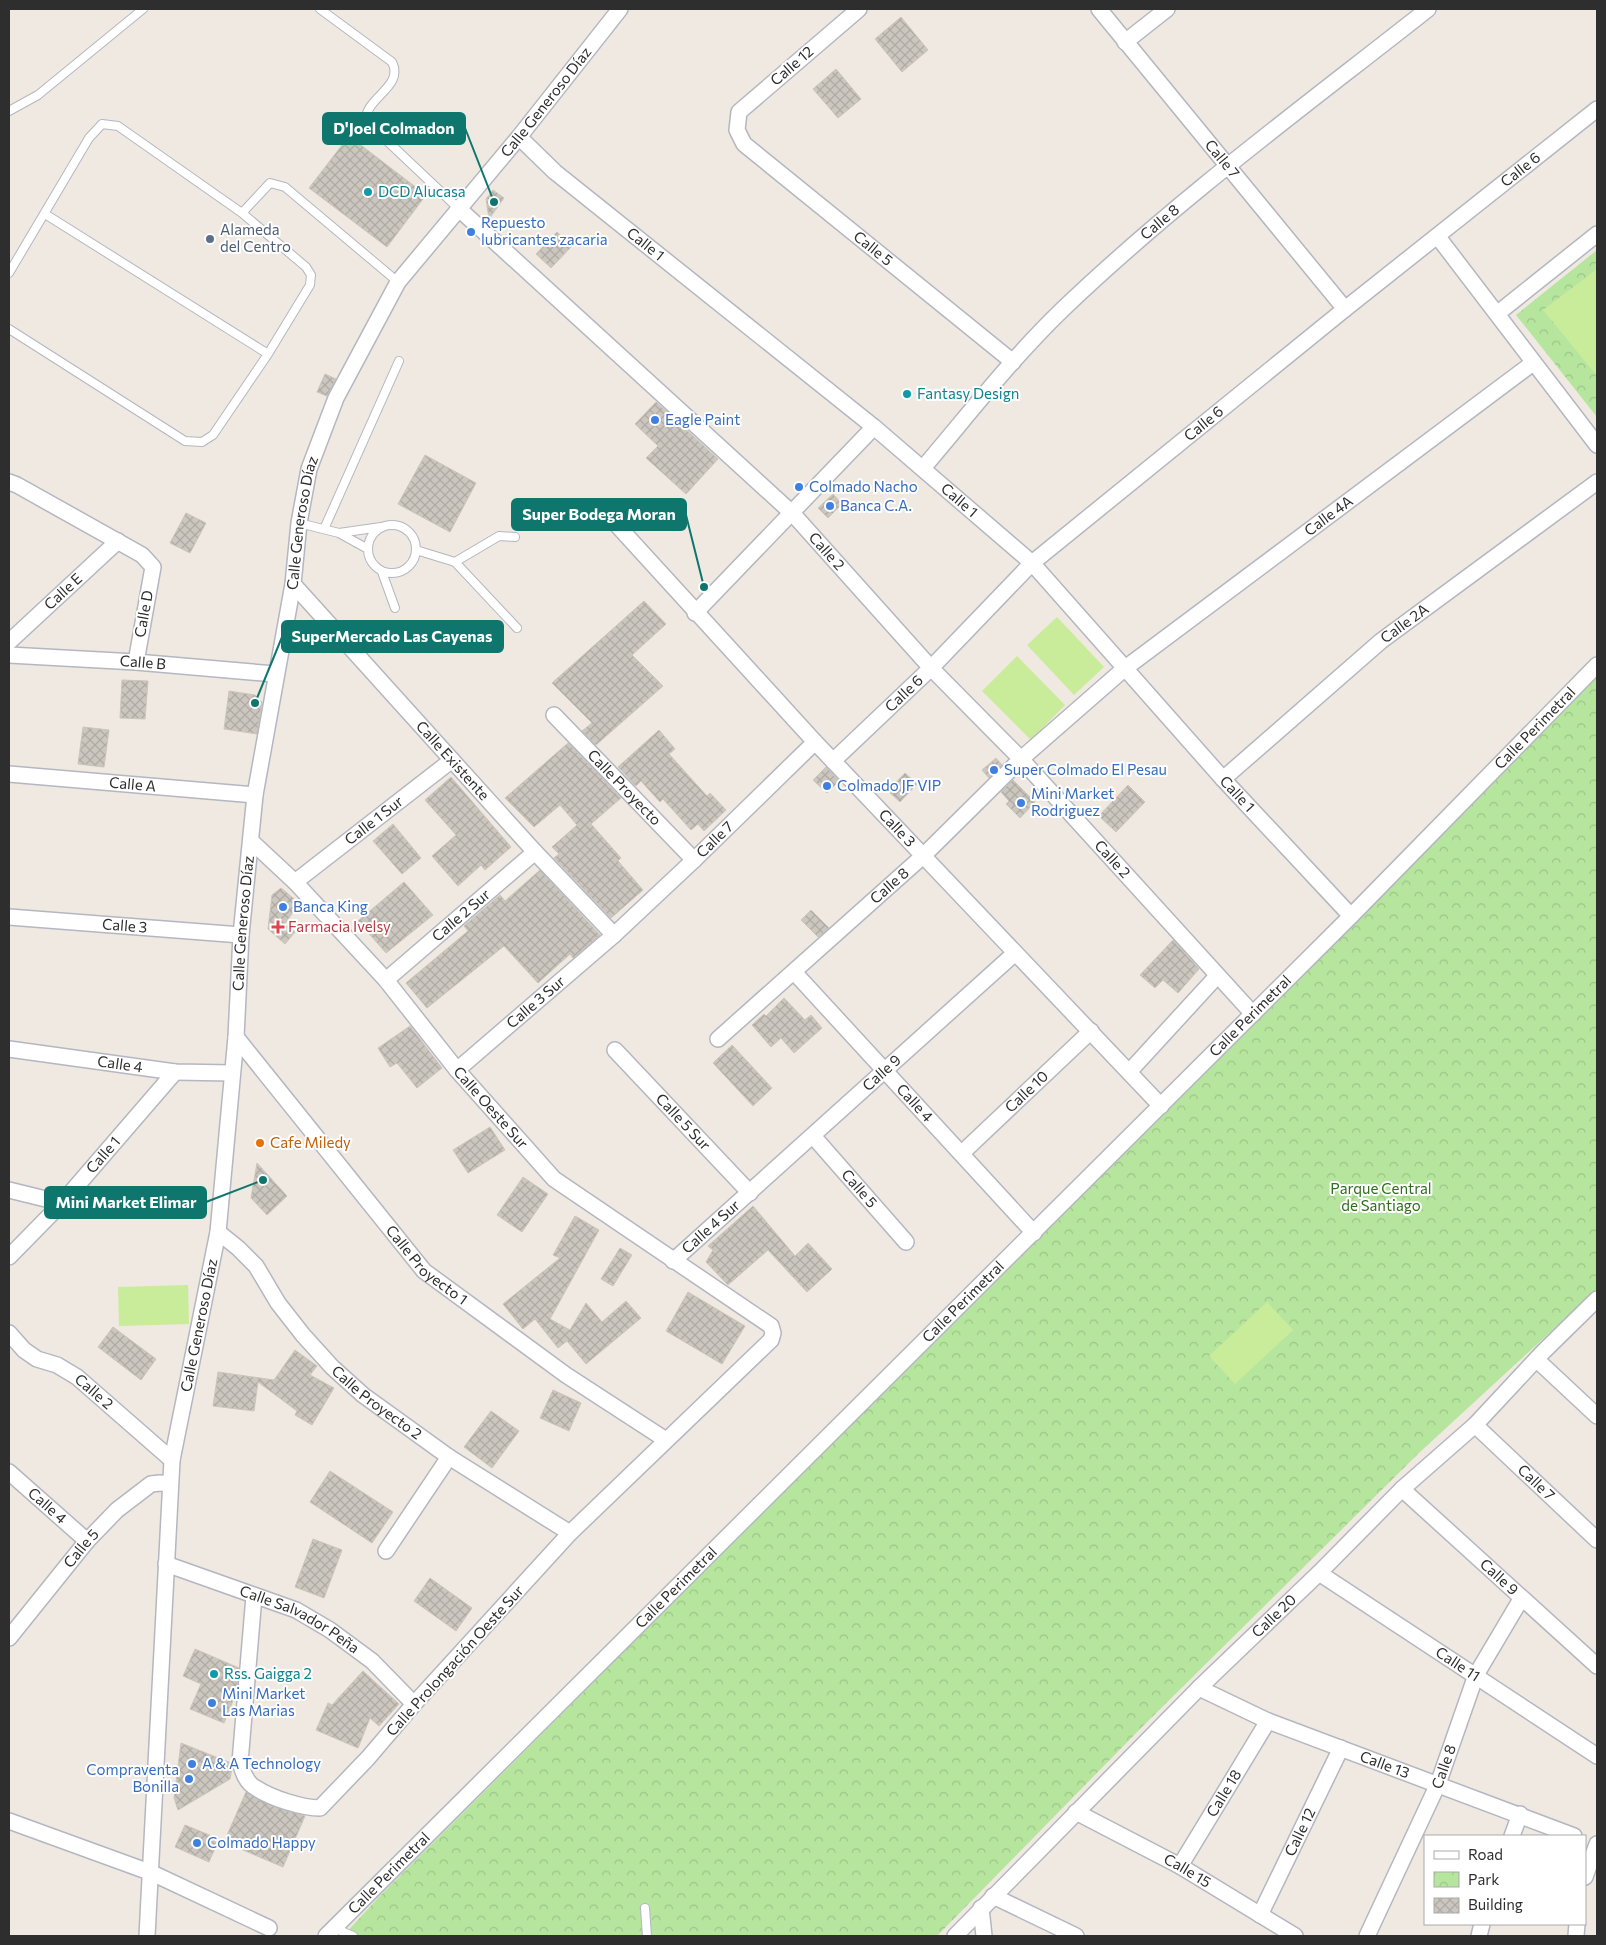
<svg xmlns="http://www.w3.org/2000/svg" width="1606" height="1945" font-family="Commissioner,sans-serif">
<defs>
<pattern id="park-crowns" width="20" height="18" patternUnits="userSpaceOnUse" patternTransform="scale(1.25)"><rect width="20" height="18" fill="#b6e59e"/><path d="M2 6a3 3 0 1 1 6 0M12 15a3 3 0 1 1 6 0" fill="none" stroke="#9dc588"/></pattern>
<pattern id="building-cross-hatch" width="8" height="8" patternUnits="userSpaceOnUse" patternTransform="scale(1.25)"><rect width="8" height="8" fill="#cbc7bf"/><path d="M0 0l8 8M0 8l8-8" fill="none" stroke="#afaba4"/></pattern>
</defs>
<rect width="100%" height="100%" fill="#efe9e1"/>
<path fill="url(#park-crowns)" d="M1597 250V417L1516 315Z
M1597 676V1289L1420 1452 1141 1728 937 1936H343L378 1898Z"/>
<path fill="#c9ec9a" d="M1597 269V376L1543 310Z
M1057 617 1104 667 1074 695 1027 645Z
M1017 656 1065 705 1031 740 982 691Z
M188 1285 189 1324 119 1326 118 1287Z
M1267 1302 1293 1330 1235 1384 1209 1356Z"/>
<path fill="url(#building-cross-hatch)" stroke="#cbc5ba" d="M901 17 928 50 902 72 875 39Z
M836 69 861 99 838 118 813 89Z
M349 136 426 195 387 247 309 188Z
M493 190 504 198 489 219 486 199Z
M557 232 572 246 551 268 536 254Z
M325 374 336 379 327 396 317 392Z
M656 402 718 459 686 494 646 458 658 446 635 424Z
M425 455 476 483 450 532 398 504Z
M833 494 842 504 828 518 818 508Z
M186 513 206 523 190 553 170 543Z
M644 601 666 624 632 655 663 686 596 745 582 731 592 723 552 683Z
M122 680 148 681 145 719 120 718Z
M229 691 255 695 262 702 257 734 224 729Z
M83 727 109 730 104 767 78 764Z
M659 730 675 749 669 754 707 796 710 793 726 810 704 831 698 824 691 830 663 799 660 802 641 781 636 786 618 767Z
M568 743 621 798 591 824 621 858 618 861 643 890 611 918 554 858 559 854 552 847 577 825 560 805 534 827 505 798Z
M996 758 1002 765 989 778 982 770Z
M826 767 839 781 827 793 813 780Z
M905 773 917 784 900 802 888 791Z
M451 777 511 847 485 870 481 865 458 886 432 856 456 835 425 800Z
M1013 780 1035 802 1020 818 1006 804 1009 801 1001 792Z
M1128 785 1145 802 1116 832 1099 816Z
M393 824 421 858 402 874 373 841Z
M540 870 600 935 573 958 570 954 538 983 504 946 427 1008 406 983 468 931 464 926 500 895 505 901Z
M404 882 433 915 386 953 358 921Z
M281 888 299 903 285 924 295 932 285 944 268 929 272 895Z
M811 910 829 928 818 937 801 920Z
M1173 940 1199 969 1178 993 1163 980 1155 988 1140 975Z
M784 998 805 1020 811 1015 822 1028 794 1053 781 1038 771 1047 752 1025 764 1014 766 1016Z
M410 1026 442 1068 417 1088 397 1063 390 1067 378 1048Z
M732 1045 772 1088 753 1106 713 1063Z
M490 1127 505 1150 468 1173 453 1150Z
M257 1163 287 1196 267 1215 251 1198Z
M523 1177 548 1194 522 1232 497 1215Z
M753 1206 795 1256 808 1243 832 1269 807 1292 768 1250 728 1285 706 1262 713 1250 708 1246Z
M575 1216 599 1230 550 1319 570 1330 586 1303 602 1322 626 1301 641 1318 586 1364 567 1341 558 1348 535 1319 523 1329 503 1304 560 1258 553 1255Z
M620 1248 632 1255 613 1286 601 1279Z
M688 1292 745 1326 722 1364 666 1331Z
M113 1327 156 1359 141 1380 98 1347Z
M295 1350 317 1366 310 1375 334 1388 312 1425 295 1415 297 1411 258 1382 254 1411 213 1406 218 1372 274 1380Z
M553 1390 581 1403 569 1431 540 1418Z
M491 1411 519 1431 492 1468 464 1447Z
M330 1471 393 1512 372 1543 310 1502Z
M313 1539 342 1550 324 1598 295 1587Z
M430 1578 472 1608 456 1631 414 1601Z
M195 1649 239 1668 236 1693 224 1723 190 1709 201 1684 183 1676Z
M363 1671 399 1704 379 1726 370 1718 358 1748 316 1730 328 1703 332 1705Z
M181 1743 231 1763 232 1768 230 1779 178 1810 174 1798Z
M246 1792 275 1807 305 1816 283 1867 224 1842Z
M185 1825 219 1839 209 1862 175 1847Z"/>
<g fill="none" stroke-linecap="round" stroke-linejoin="round">
<defs>
<path id="lane" d="M320 9 392 62C405 87 364 98 366 121L458 208
M9 111 38 95 143 9
M242 213 270 183 285 187 398 282
M45 214 268 354
M9 273 89 138 102 124 118 126 242 213 306 267 311 275 310 285 268 354 213 435 202 442 185 441 9 329
M299 523 339 533 381 527
M368 549a24 24 0 1 1 48 0a24 24 0 1 1-48 0Z
M324 529 399 361
M339 533 368 549
M416 550 455 562 499 536 515 537
M455 562 517 628
M382 572 395 608
M645 1908 647 1936
M334 1928 353 1936"/>
<g id="street">
<path id="s1" d="M859 9 739 112 737 130 744 144 1013 362"/>
<path id="s2" d="M1099 9 1345 309"/>
<path d="M1125 42 1167 9"/>
<path id="s3" d="M519 137 555 172 874 427 1032 563 1223 779 1351 916"/>
<path id="s4" d="M458 208 793 514 931 668 1021 759 1253 1014"/>
<path d="M1438 237 1597 445"/>
<path d="M1498 313 1597 234"/>
<path id="s5" d="M923 468C969 414 1012 358 1063 309 1177 200 1305 106 1428 9"/>
<path d="M9 482 17 485 142 555 153 567 136 662"/>
<path id="s6" d="M616 524 815 742 1161 1106"/>
<path id="s7" d="M293 584 535 852 614 935"/>
<path d="M695 613 874 427"/>
<path id="s8" d="M9 642 118 541"/>
<path id="s9" d="M9 655 136 662 275 674"/>
<path id="s10" d="M554 715 694 860"/>
<path id="s11" d="M833 761 931 668 1032 563 1345 309 1597 109"/>
<path id="s12" d="M9 774 255 795"/>
<path id="s13" d="M1223 779 1381 641 1597 482"/>
<path id="s14" d="M251 841 295 882 386 980 457 1070 554 1179 771 1326 773 1333 771 1340 570 1533 414 1704 368 1758 320 1808C302 1808 271 1798 256 1788 246 1783 243 1772 240 1762L254 1596"/>
<path id="s15" d="M295 882 452 760"/>
<path id="s16" d="M9 917 241 935"/>
<path id="s17" d="M794 972 1034 1233"/>
<path id="s18" d="M386 980 535 852"/>
<path id="s19" d="M236 1037 424 1271 566 1375 666 1440"/>
<path id="s20" d="M718 1039 923 856 1021 759 1124 669 1533 363"/>
<path id="s21" d="M9 1049 175 1072 232 1073"/>
<path id="s22" d="M615 1050 750 1193"/>
<path id="s23" d="M457 1070 614 935 694 860 815 742"/>
<path d="M1129 1072 1217 976"/>
<path id="s24" d="M813 1136 906 1242"/>
<path id="s25" d="M962 1153 1091 1031"/>
<path d="M9 1190 62 1203"/>
<path id="s26" d="M218 1232 238 1248 256 1266 278 1303 303 1335 332 1367 363 1395 449 1457 570 1533"/>
<path id="s27" d="M9 1257 62 1203 175 1072"/>
<path id="s28" d="M673 1261 1015 953"/>
<path id="s29" d="M9 1333 24 1350 37 1359 57 1365 77 1377 172 1460"/>
<path d="M1537 1360 1597 1416"/>
<path id="s30" d="M1475 1425 1597 1540"/>
<path id="s31" d="M9 1472 87 1541"/>
<path id="s32" d="M1402 1489 1597 1666"/>
<path d="M386 1551 449 1457"/>
<path id="s33" d="M166 1564 296 1610 330 1630 372 1661 414 1704"/>
<path id="s34" d="M1319 1573 1597 1756"/>
<path id="s35" d="M9 1638 87 1541 117 1510 151 1484 160 1483 170 1484"/>
<path id="s36" d="M1199 1688 1268 1721 1574 1836"/>
<path id="s37" d="M1076 1812 1180 1866 1295 1936"/>
<path d="M9 1821 152 1873 269 1928"/>
<path d="M1512 1836 1520 1814"/>
<path id="s38" d="M1180 1866 1268 1721"/>
<path d="M1585 1877 1597 1844"/>
<path d="M993 1896 1076 1936"/>
<path d="M981 1908 984 1936"/>
<path id="s39" d="M1260 1915 1341 1748"/>
<path id="s40" d="M147 1936 172 1460 218 1232 236 1037 241 935 255 795 293 584 299 523 309 469 336 398 398 282 519 137 620 9"/>
<path id="s41" d="M326 1936 1351 916 1597 665"/>
<path id="s42" d="M955 1936 1199 1688 1319 1573 1402 1489 1475 1425 1543 1352 1597 1299"/>
<path id="s43" d="M1367 1936 1438 1784 1476 1675 1521 1599"/>
<path d="M1479 1936 1482 1924"/>
<path d="M1576 1936 1577 1924"/>
</g>
</defs>
<use href="#lane" stroke="#b4b7c1" stroke-width="10"/>
<use href="#street" stroke="#b4b7c1" stroke-width="18"/>
<use href="#lane" stroke="#fff" stroke-width="8"/>
<use href="#street" stroke="#fff" stroke-width="15"/>
</g>
<g fill="#0f9aa8" stroke="#fff" stroke-width="2">
<circle cx="368" cy="192" r="5"/>
<circle cx="907" cy="394" r="5"/>
<circle cx="214" cy="1674" r="5"/>
</g>
<g fill="#3f7fe0" stroke="#fff" stroke-width="2">
<circle cx="471" cy="232" r="5"/>
<circle cx="655" cy="420" r="5"/>
<circle cx="799" cy="487" r="5"/>
<circle cx="830" cy="506" r="5"/>
<circle cx="994" cy="770" r="5"/>
<circle cx="827" cy="786" r="5"/>
<circle cx="1021" cy="803" r="5"/>
<circle cx="283" cy="907" r="5"/>
<circle cx="212" cy="1703" r="5"/>
<circle cx="192" cy="1764" r="5"/>
<circle cx="189" cy="1779" r="5"/>
<circle cx="197" cy="1843" r="5"/>
</g>
<circle fill="#5c6f8a" stroke="#fff" stroke-width="2" cx="210" cy="239" r="5"/>
<path fill="#e0444e" stroke="#fff" stroke-width="2" d="M275.5 919.5h5v5h5v5h-5v5h-5v-5h-5v-5h5z"/>
<circle fill="#e8710a" stroke="#fff" stroke-width="2" cx="260" cy="1143" r="5"/>
<g text-anchor="middle" stroke-width="4" stroke-linejoin="round" paint-order="stroke">
<g font-size="15" fill="#2e2e2e" stroke="#fff">
<text transform="translate(792 66) rotate(-41)" y="5">Calle 12</text>
<text dy="5" stroke="none"><textPath href="#s40" startOffset="1919">Calle Generoso Díaz</textPath></text>
<text dy="5" stroke="none"><textPath href="#s2" startOffset="194">Calle 7</textPath></text>
<text dy="5" stroke="none"><textPath href="#s11" startOffset="908">Calle 6</textPath></text>
<text dy="5" stroke="none"><textPath href="#s5" startOffset="342">Calle 8</textPath></text>
<text dy="5" stroke="none"><textPath href="#s3" startOffset="166">Calle 1</textPath></text>
<text dy="5" stroke="none"><textPath href="#s1" startOffset="358">Calle 5</textPath></text>
<text dy="5" stroke="none"><textPath href="#s11" startOffset="502">Calle 6</textPath></text>
<text dy="5" stroke="none"><textPath href="#s3" startOffset="571">Calle 1</textPath></text>
<text dy="5" stroke="none"><textPath href="#s20" startOffset="805">Calle 4A</textPath></text>
<text dy="5" stroke="none"><textPath href="#s40" startOffset="1424">Calle Generoso Díaz</textPath></text>
<text dy="5" stroke="none"><textPath href="#s4" startOffset="504">Calle 2</textPath></text>
<text dy="5" stroke="none"><textPath href="#s8" startOffset="74">Calle E</textPath></text>
<text transform="translate(144 614) rotate(-80)" y="5">Calle D</text>
<text dy="5" stroke="none"><textPath href="#s13" startOffset="239">Calle 2A</textPath></text>
<text dy="5" stroke="none"><textPath href="#s9" startOffset="134">Calle B</textPath></text>
<text dy="5" stroke="none"><textPath href="#s11" startOffset="98">Calle 6</textPath></text>
<text dy="5" stroke="none"><textPath href="#s41" startOffset="1709">Calle Perimetral</textPath></text>
<text dy="5" stroke="none"><textPath href="#s7" startOffset="238">Calle Existente</textPath></text>
<text dy="5" stroke="none"><textPath href="#s12" startOffset="124">Calle A</textPath></text>
<text dy="5" stroke="none"><textPath href="#s10" startOffset="101">Calle Proyecto</textPath></text>
<text dy="5" stroke="none"><textPath href="#s3" startOffset="976">Calle 1</textPath></text>
<text dy="5" stroke="none"><textPath href="#s15" startOffset="100">Calle 1 Sur</textPath></text>
<text dy="5" stroke="none"><textPath href="#s6" startOffset="414">Calle 3</textPath></text>
<text dy="5" stroke="none"><textPath href="#s23" startOffset="346">Calle 7</textPath></text>
<text dy="5" stroke="none"><textPath href="#s4" startOffset="924">Calle 2</textPath></text>
<text dy="5" stroke="none"><textPath href="#s20" startOffset="230">Calle 8</textPath></text>
<text dy="5" stroke="none"><textPath href="#s18" startOffset="99">Calle 2 Sur</textPath></text>
<text dy="5" stroke="none"><textPath href="#s40" startOffset="1019">Calle Generoso Díaz</textPath></text>
<text dy="5" stroke="none"><textPath href="#s16" startOffset="116">Calle 3</textPath></text>
<text dy="5" stroke="none"><textPath href="#s23" startOffset="104">Calle 3 Sur</textPath></text>
<text dy="5" stroke="none"><textPath href="#s41" startOffset="1304">Calle Perimetral</textPath></text>
<text dy="5" stroke="none"><textPath href="#s21" startOffset="112">Calle 4</textPath></text>
<text dy="5" stroke="none"><textPath href="#s28" startOffset="281">Calle 9</textPath></text>
<text dy="5" stroke="none"><textPath href="#s25" startOffset="89">Calle 10</textPath></text>
<text dy="5" stroke="none"><textPath href="#s17" startOffset="178">Calle 4</textPath></text>
<text dy="5" stroke="none"><textPath href="#s14" startOffset="359">Calle Oeste Sur</textPath></text>
<text dy="5" stroke="none"><textPath href="#s22" startOffset="99">Calle 5 Sur</textPath></text>
<text dy="5" stroke="none"><textPath href="#s27" startOffset="139">Calle 1</textPath></text>
<text dy="5" stroke="none"><textPath href="#s24" startOffset="70">Calle 5</textPath></text>
<text dy="5" stroke="none"><textPath href="#s28" startOffset="51">Calle 4 Sur</textPath></text>
<text dy="5" stroke="none"><textPath href="#s19" startOffset="298">Calle Proyecto 1</textPath></text>
<text dy="5" stroke="none"><textPath href="#s41" startOffset="899">Calle Perimetral</textPath></text>
<text dy="5" stroke="none"><textPath href="#s40" startOffset="614">Calle Generoso Díaz</textPath></text>
<text dy="5" stroke="none"><textPath href="#s29" startOffset="105">Calle 2</textPath></text>
<text dy="5" stroke="none"><textPath href="#s26" startOffset="235">Calle Proyecto 2</textPath></text>
<text dy="5" stroke="none"><textPath href="#s30" startOffset="84">Calle 7</textPath></text>
<text dy="5" stroke="none"><textPath href="#s31" startOffset="51">Calle 4</textPath></text>
<text dy="5" stroke="none"><textPath href="#s35" startOffset="115">Calle 5</textPath></text>
<text dy="5" stroke="none"><textPath href="#s32" startOffset="131">Calle 9</textPath></text>
<text dy="5" stroke="none"><textPath href="#s41" startOffset="494">Calle Perimetral</textPath></text>
<text dy="5" stroke="none"><textPath href="#s42" startOffset="452">Calle 20</textPath></text>
<text dy="5" stroke="none"><textPath href="#s33" startOffset="145">Calle Salvador Peña</textPath></text>
<text transform="translate(455 1661) rotate(-48)" y="5">Calle Prolongación Oeste Sur</text>
<text dy="5" stroke="none"><textPath href="#s34" startOffset="166">Calle 11</textPath></text>
<text dy="5" stroke="none"><textPath href="#s36" startOffset="201">Calle 13</textPath></text>
<text dy="5" stroke="none"><textPath href="#s43" startOffset="186">Calle 8</textPath></text>
<text dy="5" stroke="none"><textPath href="#s38" startOffset="85">Calle 18</textPath></text>
<text dy="5" stroke="none"><textPath href="#s39" startOffset="92">Calle 12</textPath></text>
<text dy="5" stroke="none"><textPath href="#s37" startOffset="126">Calle 15</textPath></text>
<text dy="5" stroke="none"><textPath href="#s41" startOffset="89">Calle Perimetral</textPath></text>
</g>
<g font-size="15" fill="#0d838f" stroke="#fff" text-anchor="start">
<text x="378" y="197">DCD Alucasa</text>
<text x="917" y="399">Fantasy Design</text>
<text x="224" y="1679">Rss. Gaigga 2</text>
</g>
<g font-size="15" fill="#366cbe" stroke="#fff" text-anchor="start">
<text x="481" y="228">Repuesto<tspan x="481" dy="17">lubricantes zacaria</tspan></text>
<text x="665" y="425">Eagle Paint</text>
<text x="809" y="492">Colmado Nacho</text>
<text x="840" y="511">Banca C.A.</text>
<text x="1004" y="775">Super Colmado El Pesau</text>
<text x="837" y="791">Colmado JF VIP</text>
<text x="1031" y="799">Mini Market<tspan x="1031" dy="17">Rodriguez</tspan></text>
<text x="293" y="912">Banca King</text>
<text x="222" y="1699">Mini Market<tspan x="222" dy="17">Las Marias</tspan></text>
<text x="202" y="1769">A &amp; A Technology</text>
<text x="179" y="1775" text-anchor="end">Compraventa<tspan x="179" dy="17">Bonilla</tspan></text>
<text x="207" y="1848">Colmado Happy</text>
</g>
<g font-size="15" fill="#4e5e75" stroke="#fff" text-anchor="start">
<text x="220" y="235">Alameda<tspan x="220" dy="17">del Centro</tspan></text>
</g>
<g font-size="15" fill="#be3a42" stroke="#fff" text-anchor="start">
<text x="288" y="932">Farmacia Ivelsy</text>
</g>
<g font-size="15" fill="#c56008" stroke="#fff" text-anchor="start">
<text x="270" y="1148">Cafe Miledy</text>
</g>
<g font-size="15" fill="#2c6e1b" stroke="#fff">
<text x="1381" y="1194">Parque Central<tspan x="1381" dy="17">de Santiago</tspan></text>
</g>
</g>
<path fill="none" stroke="#0f766e" stroke-width="2" d="M494 202L465 128M704 587L686 515M255 703L282 637M263 1180L206 1202"/>
<g fill="#0f766e" stroke="#fff" stroke-width="2">
<circle cx="494" cy="202" r="5"/>
<circle cx="704" cy="587" r="5"/>
<circle cx="255" cy="703" r="5"/>
<circle cx="263" cy="1180" r="5"/>
</g>
<g fill="#0f766e" stroke="#0f766e" stroke-width="2">
<rect x="323" y="113" width="142" height="31" rx="5"/>
<rect x="512" y="499" width="174" height="31" rx="5"/>
<rect x="282" y="621" width="221" height="31" rx="5"/>
<rect x="45" y="1187" width="161" height="31" rx="5"/>
</g>
<g font-size="16" text-anchor="middle" font-weight="bold" fill="#fff">
<text x="394" y="134">D'Joel Colmadon</text>
<text x="599" y="520">Super Bodega Moran</text>
<text x="392" y="642">SuperMercado Las Cayenas</text>
<text x="126" y="1208">Mini Market Elimar</text>
</g>
<rect width="1606" height="1945" fill="none" stroke="#2e2e2e" stroke-width="20"/>
<rect x="1424" y="1835" width="162" height="90" fill="#ffffff" stroke="#ababab"/>
<rect x="1434" y="1851" width="25" height="8" fill="#ffffff" stroke="#ababab"/>
<text x="1468" y="1860" font-size="15" fill="#2e2e2e">Road</text>
<rect x="1434" y="1872" width="25" height="15" fill="url(#park-crowns)" stroke="#ababab"/>
<text x="1468" y="1885" font-size="15" fill="#2e2e2e">Park</text>
<rect x="1434" y="1898" width="25" height="15" fill="url(#building-cross-hatch)" stroke="#ababab"/>
<text x="1468" y="1910" font-size="15" fill="#2e2e2e">Building</text>
</svg>
